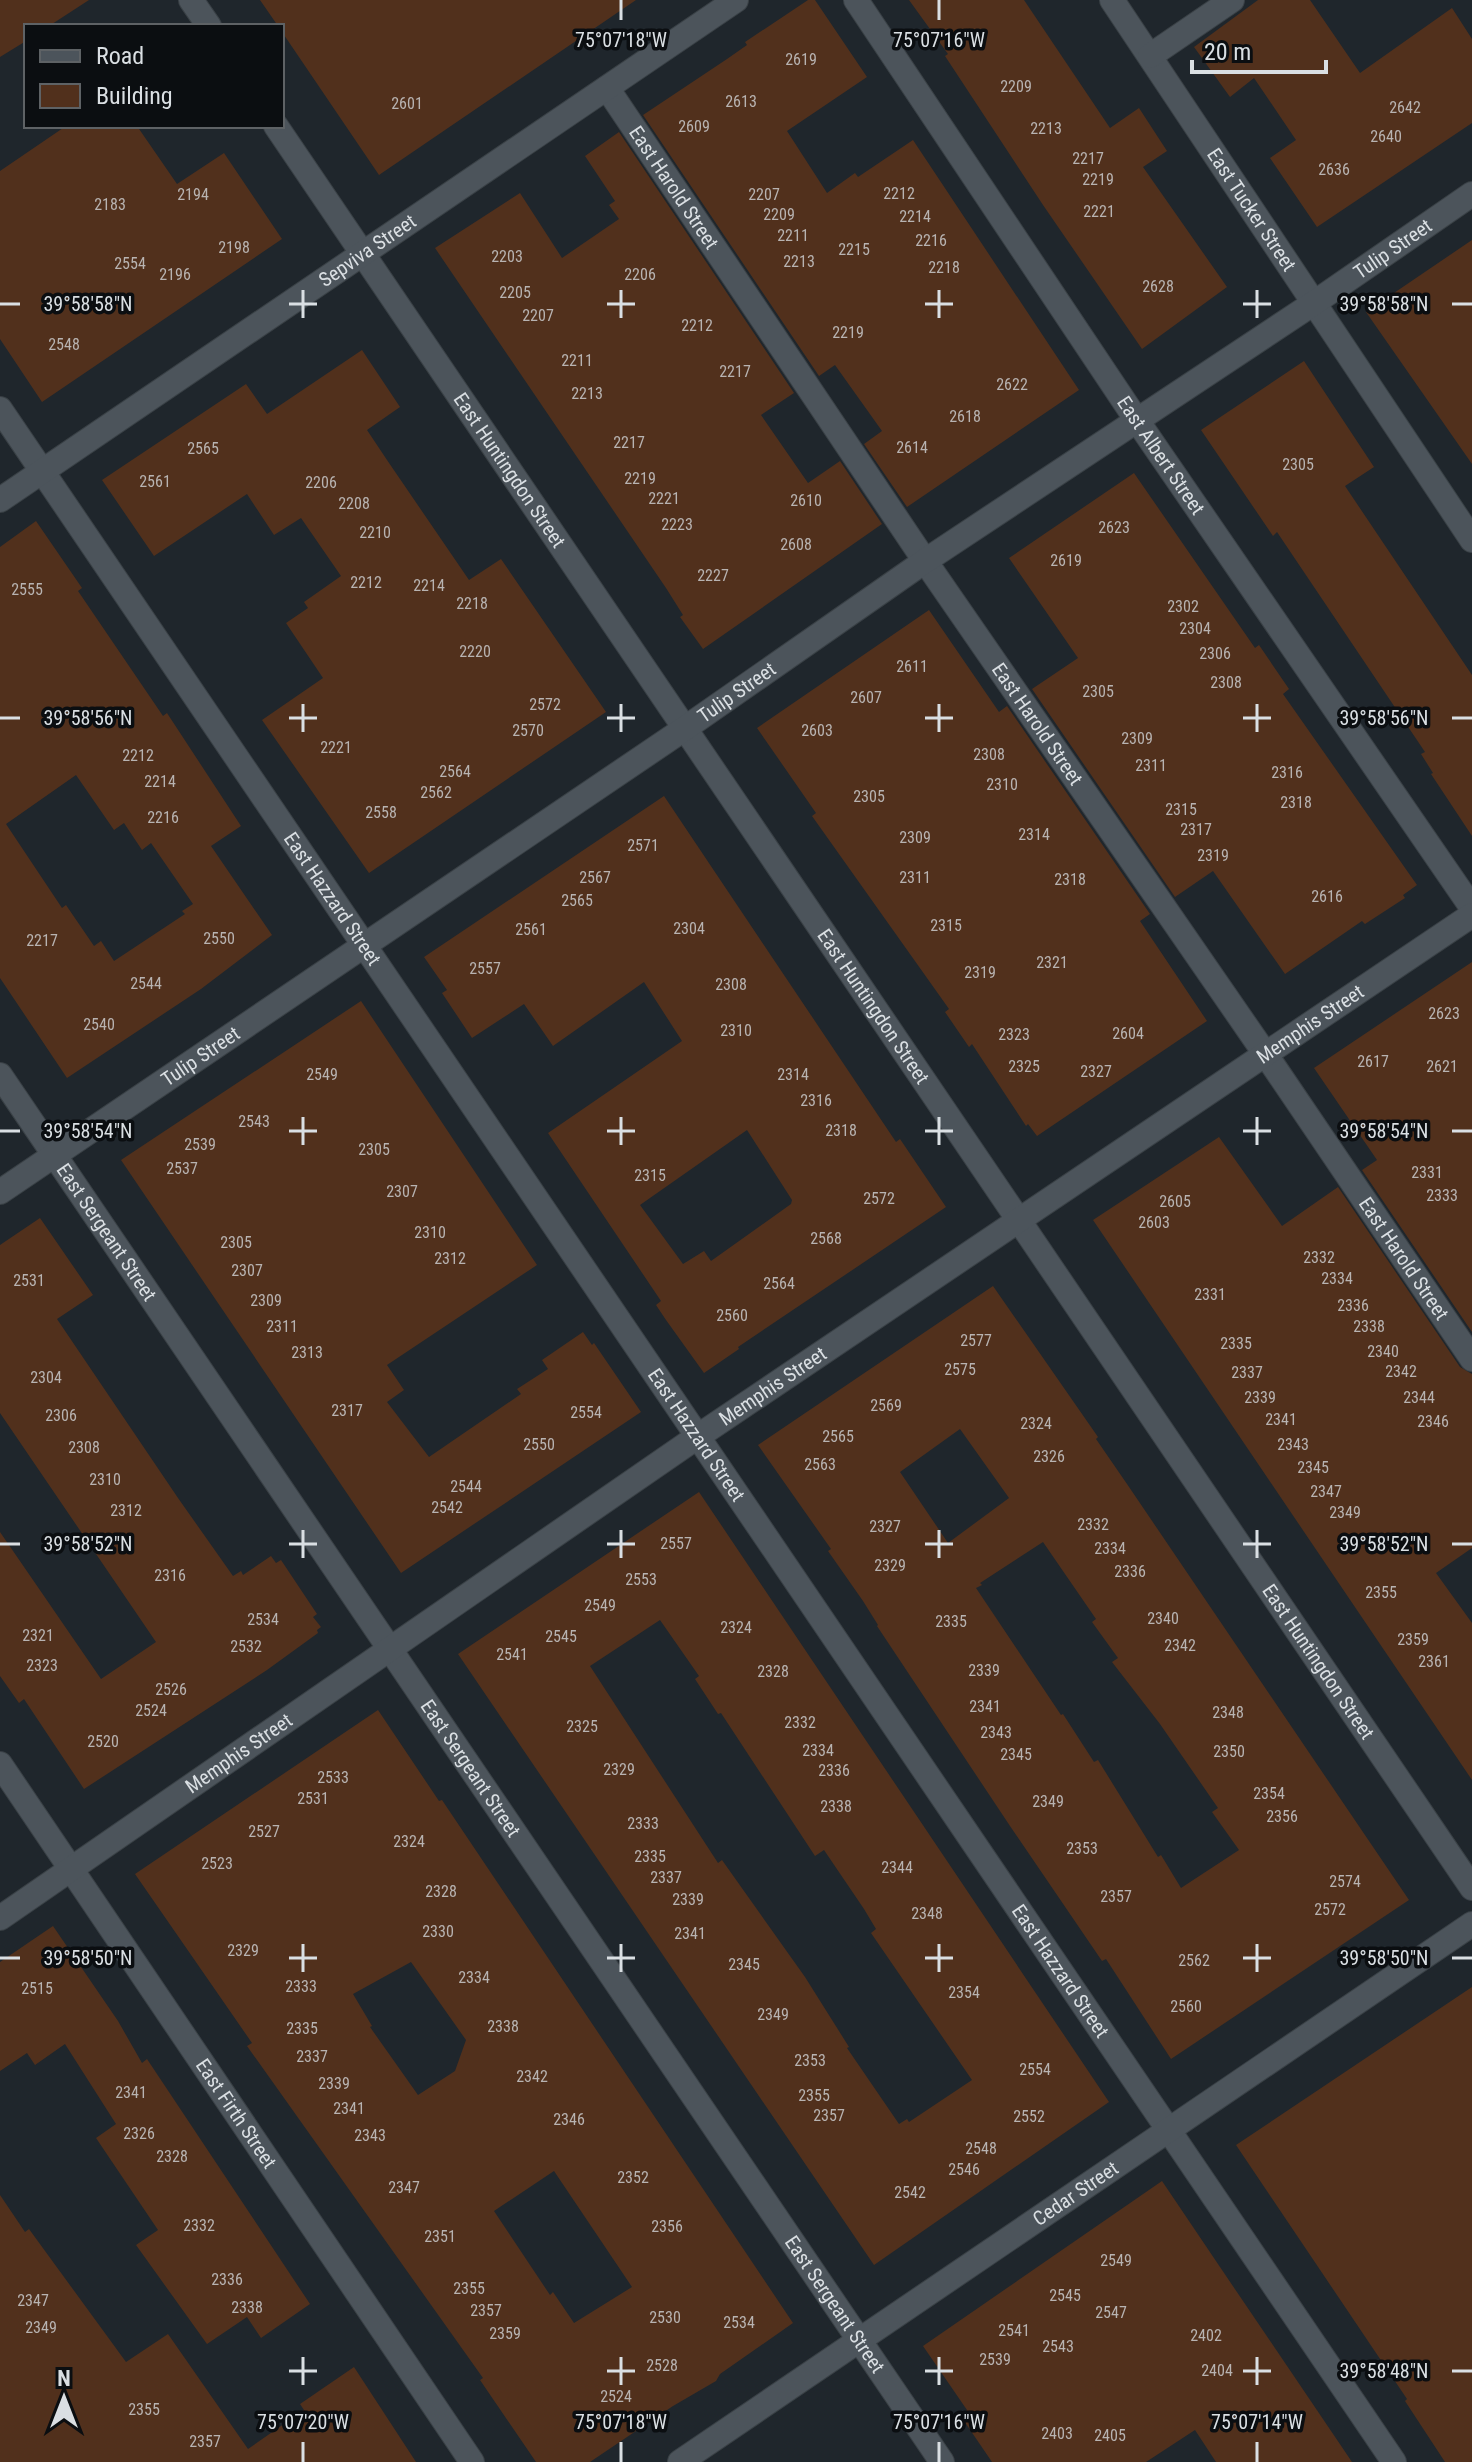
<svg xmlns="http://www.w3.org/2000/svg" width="1472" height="2462" font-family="'Roboto Condensed',sans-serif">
<rect width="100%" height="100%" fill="#1f262c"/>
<path fill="#51301c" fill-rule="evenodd" d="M0 0H89L49 26H26V41L0 57Z
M260 0H636L379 175 282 32V26H278Z
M808 0H815L867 77 787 131 827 193 855 173 858 177 913 140 1079 390 907 507 864 444 882 431 835 365 819 376 643 115 727 59 747 45 745 42Z
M909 0H1024L1110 128 1139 108 1167 151 1143 167 1227 287 1142 349 1043 205 945 56 948 54Z
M1258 0H1310L1360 73 1452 8 1472 39V123L1317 227 1270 158 1296 140 1254 78 1230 97 1194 47Z
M66 126H137L177 184 224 153 282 239 42 402 0 339V171Z
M619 132 794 393 761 415 808 483 840 461 882 524 703 649 680 617 683 615 666 588 435 248 520 193 562 258 619 219 609 205 615 201 585 156Z
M1472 240V464L1366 312Z
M362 350 400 407 367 430 387 460 469 580 501 559 606 712 369 873 262 720 323 678 286 623 308 608 304 602 341 576 301 518 274 535 247 494 154 556 102 480 246 384 267 414Z
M1304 361 1374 467 1345 486 1472 675V836L1431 774 1433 773 1421 754 1425 752 1277 532 1273 536 1201 430Z
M1134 473 1255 648 1259 645 1289 689 1283 694 1417 885 1403 895 1405 898 1365 924 1362 921 1285 974 1213 871 1175 897 1032 689 1078 658 1009 558Z
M36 521 82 588 78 591 163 716 167 713 241 826 211 846 272 935 201 989 67 1078 0 978V547ZM76 775 114 830 124 823 142 850 151 843 193 904 182 911 185 914 114 961 101 941 94 946 66 905 62 908 6 824Z
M929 610 999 712 1007 706 1150 914 1140 921 1207 1021 1037 1136 1028 1124 1026 1126 972 1044 969 1047 945 1012 949 1009 812 816 816 813 757 728Z
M664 796 896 1142 900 1139 946 1207 738 1347 739 1349 704 1373 666 1320 656 1305 661 1301 548 1133 682 1041 644 982 553 1046 524 1004 472 1038 442 993 447 990 424 957ZM747 1130 792 1200 791 1204 711 1261 704 1251 683 1264 640 1205Z
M1472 962V1332L1362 1170 1377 1160 1314 1068Z
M361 1001 537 1265 387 1365 404 1390 387 1402 429 1457 521 1394 517 1389 548 1369 542 1360 583 1332 592 1345 594 1343 641 1412 401 1573 121 1160Z
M1219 1137 1282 1226 1338 1187 1460 1367 1472 1374V1548L1436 1573 1472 1623V1780L1093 1220Z
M40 1218 93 1295 57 1319 178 1498 233 1576 241 1571 243 1575 271 1556 276 1563 281 1560 317 1614 313 1617 321 1627 317 1630 318 1633 267 1670 84 1789 24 1699 19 1703 0 1676V1532L101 1679 156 1642 0 1413V1245Z
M993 1286 1098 1437 1096 1439 1127 1484 1409 1900 1171 2059 1106 1959 1102 1961 1010 1826 877 1626 878 1625 863 1601 828 1551 831 1549 758 1445ZM960 1429 1009 1498 948 1543 900 1472ZM1043 1542 1096 1619 1092 1622 1118 1658 1112 1662 1160 1724 1218 1808 1212 1812 1239 1850 1181 1888 1161 1855 1158 1857 1098 1760 1094 1762 1063 1714 1061 1715 976 1588 982 1585 980 1583Z
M699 1492 1109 2102 874 2265 458 1654ZM660 1620 699 1676 695 1679 718 1714 721 1713 815 1856 824 1850 864 1909 876 1929 871 1933 972 2080 909 2122 907 2119 899 2124 847 2048 849 2047 805 1977 722 1860 718 1863 590 1666Z
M378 1710 439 1801 442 1800 793 2323 720 2374 716 2381 673 2406 590 2462H536L480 2380 483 2378 247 2046 252 2043 135 1874ZM411 1962 466 2040 455 2071 418 2095 370 2027 372 2026 353 1994ZM554 2171 632 2287 574 2323 553 2292 550 2295 494 2211Z
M53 1926 118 2021 142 2063 147 2059 310 2304 261 2338 247 2317 207 2344 136 2245 158 2230 96 2138 116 2124 65 2044 35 2065 27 2053 0 2071V1962Z
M1472 1987V2462H1445L1405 2401 1407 2399 1236 2145Z
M1162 2181 1220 2267 1352 2462H1216L1195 2430 1146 2462H992L960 2415 967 2410 923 2346Z
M0 2195 25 2232 29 2229 126 2362 168 2334 248 2449 304 2410 300 2404 354 2367 416 2462H0Z"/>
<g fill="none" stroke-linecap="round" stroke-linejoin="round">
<defs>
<g id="street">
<path d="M191 0 209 26"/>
<path id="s1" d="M856 0 1136 419 1472 908"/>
<path id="s2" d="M1112 0 1472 540"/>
<path d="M1150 56 1232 0"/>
<path id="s3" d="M607 88 925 561 1266 1055 1472 1359"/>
<path id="s4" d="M276 126 1472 1888"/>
<path id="s5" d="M0 409 1394 2462"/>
<path id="s6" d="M0 500 736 0"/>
<path id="s7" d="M0 1075 942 2462"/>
<path id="s8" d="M0 1192 684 729 925 561 1314 303 1472 194"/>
<path id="s9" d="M0 1764 472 2462"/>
<path id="s10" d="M0 1918 697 1437 1472 915"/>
<path id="s11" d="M680 2462 1472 1924"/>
</g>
</defs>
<use href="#street" stroke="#3a4146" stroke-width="26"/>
<use href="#street" stroke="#4c545b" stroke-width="24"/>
</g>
<path fill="none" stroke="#dadfe3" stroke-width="3" d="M621 0V20M939 0V20M303 290V318M621 290V318M939 290V318M1257 290V318M0 304H20M289 304H317M607 304H635M925 304H953M1243 304H1271M1452 304H1472M303 704V732M621 704V732M939 704V732M1257 704V732M0 718H20M289 718H317M607 718H635M925 718H953M1243 718H1271M1452 718H1472M303 1117V1145M621 1117V1145M939 1117V1145M1257 1117V1145M0 1131H20M289 1131H317M607 1131H635M925 1131H953M1243 1131H1271M1452 1131H1472M303 1530V1558M621 1530V1558M939 1530V1558M1257 1530V1558M0 1544H20M289 1544H317M607 1544H635M925 1544H953M1243 1544H1271M1452 1544H1472M303 1944V1972M621 1944V1972M939 1944V1972M1257 1944V1972M0 1958H20M289 1958H317M607 1958H635M925 1958H953M1243 1958H1271M1452 1958H1472M303 2357V2385M621 2357V2385M939 2357V2385M1257 2357V2385M289 2371H317M607 2371H635M925 2371H953M1243 2371H1271M1452 2371H1472M303 2442V2462M621 2442V2462M939 2442V2462M1257 2442V2462"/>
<g text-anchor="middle" stroke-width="7" stroke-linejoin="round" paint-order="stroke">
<g font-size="16" fill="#b8b3b1">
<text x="801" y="65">2619</text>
<text x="1016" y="92">2209</text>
<text x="741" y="107">2613</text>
<text x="407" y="109">2601</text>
<text x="1405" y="113">2642</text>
<text x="694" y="132">2609</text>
<text x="1046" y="134">2213</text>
<text x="1386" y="142">2640</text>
<text x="1088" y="164">2217</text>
<text x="1334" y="175">2636</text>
<text x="1098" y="185">2219</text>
<text x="899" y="199">2212</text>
<text x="193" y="200">2194</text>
<text x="764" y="200">2207</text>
<text x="110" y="210">2183</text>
<text x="1099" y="217">2221</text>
<text x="779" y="220">2209</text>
<text x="915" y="222">2214</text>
<text x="793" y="241">2211</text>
<text x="931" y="246">2216</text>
<text x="234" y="253">2198</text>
<text x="854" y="255">2215</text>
<text x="507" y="262">2203</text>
<text x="799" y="267">2213</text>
<text x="130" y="269">2554</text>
<text x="944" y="273">2218</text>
<text x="175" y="280">2196</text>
<text x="640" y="280">2206</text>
<text x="1158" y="292">2628</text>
<text x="515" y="298">2205</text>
<text x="538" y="321">2207</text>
<text x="697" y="331">2212</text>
<text x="848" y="338">2219</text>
<text x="64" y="350">2548</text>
<text x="577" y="366">2211</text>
<text x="735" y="377">2217</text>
<text x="1012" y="390">2622</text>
<text x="587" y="399">2213</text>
<text x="965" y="422">2618</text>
<text x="629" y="448">2217</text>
<text x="912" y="453">2614</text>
<text x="203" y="454">2565</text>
<text x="1298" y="470">2305</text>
<text x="640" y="484">2219</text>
<text x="155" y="487">2561</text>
<text x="321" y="488">2206</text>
<text x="664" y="504">2221</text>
<text x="806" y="506">2610</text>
<text x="354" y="509">2208</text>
<text x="677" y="530">2223</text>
<text x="1114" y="533">2623</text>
<text x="375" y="538">2210</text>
<text x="796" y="550">2608</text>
<text x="1066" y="566">2619</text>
<text x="713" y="581">2227</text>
<text x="366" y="588">2212</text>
<text x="429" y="591">2214</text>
<text x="27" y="595">2555</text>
<text x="472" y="609">2218</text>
<text x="1183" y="612">2302</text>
<text x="1195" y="634">2304</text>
<text x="475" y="657">2220</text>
<text x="1215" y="659">2306</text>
<text x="912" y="672">2611</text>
<text x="1226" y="688">2308</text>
<text x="1098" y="697">2305</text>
<text x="866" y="703">2607</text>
<text x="545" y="710">2572</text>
<text x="528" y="736">2570</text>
<text x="817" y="736">2603</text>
<text x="1137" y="744">2309</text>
<text x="336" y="753">2221</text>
<text x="989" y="760">2308</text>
<text x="138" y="761">2212</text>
<text x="1151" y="771">2311</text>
<text x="455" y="777">2564</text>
<text x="1287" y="778">2316</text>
<text x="160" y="787">2214</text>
<text x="1002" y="790">2310</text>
<text x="436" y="798">2562</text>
<text x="869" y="802">2305</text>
<text x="1296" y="808">2318</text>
<text x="1181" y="815">2315</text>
<text x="381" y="818">2558</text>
<text x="163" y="823">2216</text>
<text x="1196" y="835">2317</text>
<text x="1034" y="840">2314</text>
<text x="915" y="843">2309</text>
<text x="643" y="851">2571</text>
<text x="1213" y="861">2319</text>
<text x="595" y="883">2567</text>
<text x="915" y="883">2311</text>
<text x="1070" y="885">2318</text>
<text x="1327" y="902">2616</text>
<text x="577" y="906">2565</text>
<text x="946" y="931">2315</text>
<text x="689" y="934">2304</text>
<text x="531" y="935">2561</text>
<text x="219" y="944">2550</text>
<text x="42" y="946">2217</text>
<text x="1052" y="968">2321</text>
<text x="485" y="974">2557</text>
<text x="980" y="978">2319</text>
<text x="146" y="989">2544</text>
<text x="731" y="990">2308</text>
<text x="1444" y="1019">2623</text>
<text x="99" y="1030">2540</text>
<text x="736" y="1036">2310</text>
<text x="1128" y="1039">2604</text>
<text x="1014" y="1040">2323</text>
<text x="1373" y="1067">2617</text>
<text x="1024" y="1072">2325</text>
<text x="1442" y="1072">2621</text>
<text x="1096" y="1077">2327</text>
<text x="322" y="1080">2549</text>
<text x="793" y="1080">2314</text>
<text x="816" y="1106">2316</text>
<text x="254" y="1127">2543</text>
<text x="841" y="1136">2318</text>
<text x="200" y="1150">2539</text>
<text x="374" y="1155">2305</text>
<text x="182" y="1174">2537</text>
<text x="1427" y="1178">2331</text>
<text x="650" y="1181">2315</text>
<text x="402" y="1197">2307</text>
<text x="1442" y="1201">2333</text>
<text x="879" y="1204">2572</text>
<text x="1175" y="1207">2605</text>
<text x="1154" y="1228">2603</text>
<text x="430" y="1238">2310</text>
<text x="826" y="1244">2568</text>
<text x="236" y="1248">2305</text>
<text x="1319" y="1263">2332</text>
<text x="450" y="1264">2312</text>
<text x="247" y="1276">2307</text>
<text x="1337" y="1284">2334</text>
<text x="29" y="1286">2531</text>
<text x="779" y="1289">2564</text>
<text x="1210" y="1300">2331</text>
<text x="266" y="1306">2309</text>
<text x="1353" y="1311">2336</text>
<text x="732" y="1321">2560</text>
<text x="282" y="1332">2311</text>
<text x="1369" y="1332">2338</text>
<text x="976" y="1346">2577</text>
<text x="1236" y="1349">2335</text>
<text x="1383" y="1357">2340</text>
<text x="307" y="1358">2313</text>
<text x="960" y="1375">2575</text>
<text x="1401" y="1377">2342</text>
<text x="1247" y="1378">2337</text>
<text x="46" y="1383">2304</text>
<text x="1260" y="1403">2339</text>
<text x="1419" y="1403">2344</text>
<text x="886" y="1411">2569</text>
<text x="347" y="1416">2317</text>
<text x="586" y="1418">2554</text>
<text x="61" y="1421">2306</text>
<text x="1281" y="1425">2341</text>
<text x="1433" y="1427">2346</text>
<text x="1036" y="1429">2324</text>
<text x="838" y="1442">2565</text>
<text x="539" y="1450">2550</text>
<text x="1293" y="1450">2343</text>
<text x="84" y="1453">2308</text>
<text x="1049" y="1462">2326</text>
<text x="820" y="1470">2563</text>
<text x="1313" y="1473">2345</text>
<text x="105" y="1485">2310</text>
<text x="466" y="1492">2544</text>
<text x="1326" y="1497">2347</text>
<text x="447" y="1513">2542</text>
<text x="126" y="1516">2312</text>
<text x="1345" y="1518">2349</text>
<text x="1093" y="1530">2332</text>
<text x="885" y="1532">2327</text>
<text x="676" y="1549">2557</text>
<text x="1110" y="1554">2334</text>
<text x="890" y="1571">2329</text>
<text x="1130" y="1577">2336</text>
<text x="170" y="1581">2316</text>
<text x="641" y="1585">2553</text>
<text x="1381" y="1598">2355</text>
<text x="600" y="1611">2549</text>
<text x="1163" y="1624">2340</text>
<text x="263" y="1625">2534</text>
<text x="951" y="1627">2335</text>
<text x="736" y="1633">2324</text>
<text x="38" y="1641">2321</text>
<text x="561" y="1642">2545</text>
<text x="1413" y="1645">2359</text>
<text x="1180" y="1651">2342</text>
<text x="246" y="1652">2532</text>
<text x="512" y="1660">2541</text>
<text x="1434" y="1667">2361</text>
<text x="42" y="1671">2323</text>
<text x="984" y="1676">2339</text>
<text x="773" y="1677">2328</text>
<text x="171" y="1695">2526</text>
<text x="985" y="1712">2341</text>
<text x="151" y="1716">2524</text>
<text x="1228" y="1718">2348</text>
<text x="800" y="1728">2332</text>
<text x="582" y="1732">2325</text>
<text x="996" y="1738">2343</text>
<text x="103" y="1747">2520</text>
<text x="818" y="1756">2334</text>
<text x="1229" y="1757">2350</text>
<text x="1016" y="1760">2345</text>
<text x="619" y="1775">2329</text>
<text x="834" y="1776">2336</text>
<text x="333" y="1783">2533</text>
<text x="1269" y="1799">2354</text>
<text x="313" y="1804">2531</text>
<text x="1048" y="1807">2349</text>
<text x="836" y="1812">2338</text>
<text x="1282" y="1822">2356</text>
<text x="643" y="1829">2333</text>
<text x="264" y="1837">2527</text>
<text x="409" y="1847">2324</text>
<text x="1082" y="1854">2353</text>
<text x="650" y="1862">2335</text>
<text x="217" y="1869">2523</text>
<text x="897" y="1873">2344</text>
<text x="666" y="1883">2337</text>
<text x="1345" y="1887">2574</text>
<text x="441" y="1897">2328</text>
<text x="1116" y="1902">2357</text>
<text x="688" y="1905">2339</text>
<text x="1330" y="1915">2572</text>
<text x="927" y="1919">2348</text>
<text x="438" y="1937">2330</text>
<text x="690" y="1939">2341</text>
<text x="243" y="1956">2329</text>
<text x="1194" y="1966">2562</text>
<text x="744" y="1970">2345</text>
<text x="474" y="1983">2334</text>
<text x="301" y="1992">2333</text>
<text x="37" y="1994">2515</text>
<text x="964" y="1998">2354</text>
<text x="1186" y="2012">2560</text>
<text x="773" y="2020">2349</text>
<text x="503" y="2032">2338</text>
<text x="302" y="2034">2335</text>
<text x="312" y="2062">2337</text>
<text x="810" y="2066">2353</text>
<text x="1035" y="2075">2554</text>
<text x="532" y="2082">2342</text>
<text x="334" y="2089">2339</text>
<text x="131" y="2098">2341</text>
<text x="814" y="2101">2355</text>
<text x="349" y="2114">2341</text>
<text x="829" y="2121">2357</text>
<text x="1029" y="2122">2552</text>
<text x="569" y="2125">2346</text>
<text x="139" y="2139">2326</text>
<text x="370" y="2141">2343</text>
<text x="981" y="2154">2548</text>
<text x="172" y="2162">2328</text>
<text x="964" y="2175">2546</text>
<text x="633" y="2183">2352</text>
<text x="404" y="2193">2347</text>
<text x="910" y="2198">2542</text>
<text x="199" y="2231">2332</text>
<text x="667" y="2232">2356</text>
<text x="440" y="2242">2351</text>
<text x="1116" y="2266">2549</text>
<text x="227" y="2285">2336</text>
<text x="469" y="2294">2355</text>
<text x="1065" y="2301">2545</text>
<text x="33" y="2306">2347</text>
<text x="247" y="2313">2338</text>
<text x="486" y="2316">2357</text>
<text x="1111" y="2318">2547</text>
<text x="665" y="2323">2530</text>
<text x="739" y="2328">2534</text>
<text x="41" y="2333">2349</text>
<text x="1014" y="2336">2541</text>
<text x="505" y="2339">2359</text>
<text x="1206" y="2341">2402</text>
<text x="1058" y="2352">2543</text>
<text x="995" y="2365">2539</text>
<text x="662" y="2371">2528</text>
<text x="1217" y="2376">2404</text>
<text x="616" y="2402">2524</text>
<text x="144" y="2415">2355</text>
<text x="1057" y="2439">2403</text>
<text x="1110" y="2441">2405</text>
<text x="205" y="2447">2357</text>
</g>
<g font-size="20" fill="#dadfe3" stroke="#0b0e11">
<text dy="7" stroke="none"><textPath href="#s3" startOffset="120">East Harold Street</textPath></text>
<text dy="7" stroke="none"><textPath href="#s2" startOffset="252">East Tucker Street</textPath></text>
<text dy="7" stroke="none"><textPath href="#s8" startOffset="1682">Tulip Street</textPath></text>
<text dy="7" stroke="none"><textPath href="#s6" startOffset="444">Sepviva Street</textPath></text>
<text dy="7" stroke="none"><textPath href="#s1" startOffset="548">East Albert Street</textPath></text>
<text dy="7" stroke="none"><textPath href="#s4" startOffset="416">East Huntingdon Street</textPath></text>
<text dy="7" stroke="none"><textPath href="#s8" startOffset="890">Tulip Street</textPath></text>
<text dy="7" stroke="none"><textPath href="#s3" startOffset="768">East Harold Street</textPath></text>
<text dy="7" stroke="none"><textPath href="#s5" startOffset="592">East Hazzard Street</textPath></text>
<text dy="7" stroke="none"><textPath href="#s4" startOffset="1064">East Huntingdon Street</textPath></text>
<text dy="7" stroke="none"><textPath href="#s10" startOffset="1586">Memphis Street</textPath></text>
<text dy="7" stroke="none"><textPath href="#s8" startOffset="242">Tulip Street</textPath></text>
<text dy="7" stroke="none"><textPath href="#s7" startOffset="190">East Sergeant Street</textPath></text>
<text dy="7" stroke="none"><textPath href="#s3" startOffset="1416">East Harold Street</textPath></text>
<text dy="7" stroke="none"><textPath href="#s10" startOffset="938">Memphis Street</textPath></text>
<text dy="7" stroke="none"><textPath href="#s5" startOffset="1240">East Hazzard Street</textPath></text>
<text dy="7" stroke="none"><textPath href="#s4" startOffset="1856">East Huntingdon Street</textPath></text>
<text dy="7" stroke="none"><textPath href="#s10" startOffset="290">Memphis Street</textPath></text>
<text dy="7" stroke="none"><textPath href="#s7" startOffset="838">East Sergeant Street</textPath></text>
<text dy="7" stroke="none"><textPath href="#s5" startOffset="1888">East Hazzard Street</textPath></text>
<text dy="7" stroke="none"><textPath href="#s9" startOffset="422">East Firth Street</textPath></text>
<text dy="7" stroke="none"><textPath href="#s11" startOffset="478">Cedar Street</textPath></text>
<text dy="7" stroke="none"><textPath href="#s7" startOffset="1486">East Sergeant Street</textPath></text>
</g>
</g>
<g font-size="20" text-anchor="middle" fill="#dadfe3" stroke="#0b0e11" stroke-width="7" stroke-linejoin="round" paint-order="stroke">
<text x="621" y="47">75°07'18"W</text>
<text x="939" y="47">75°07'16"W</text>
<text x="88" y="311">39°58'58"N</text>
<text x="1384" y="311">39°58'58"N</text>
<text x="88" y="725">39°58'56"N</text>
<text x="1384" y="725">39°58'56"N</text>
<text x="88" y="1138">39°58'54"N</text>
<text x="1384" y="1138">39°58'54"N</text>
<text x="88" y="1551">39°58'52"N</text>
<text x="1384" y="1551">39°58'52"N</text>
<text x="88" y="1965">39°58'50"N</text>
<text x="1384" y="1965">39°58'50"N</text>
<text x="1384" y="2378">39°58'48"N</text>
<text x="303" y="2429">75°07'20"W</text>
<text x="621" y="2429">75°07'18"W</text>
<text x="939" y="2429">75°07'16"W</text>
<text x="1257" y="2429">75°07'14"W</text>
</g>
<rect x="24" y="24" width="260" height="104" fill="#0b0e11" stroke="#5e6265" stroke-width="2"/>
<rect x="40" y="50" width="40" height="12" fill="#4c545b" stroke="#5e6265" stroke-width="2"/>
<text x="96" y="64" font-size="24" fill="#dadfe3">Road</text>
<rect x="40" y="84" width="40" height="24" fill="#51301c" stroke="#5e6265" stroke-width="2"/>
<text x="96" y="104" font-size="24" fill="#dadfe3">Building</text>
<g transform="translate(64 2398)" stroke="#0b0e11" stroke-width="6" paint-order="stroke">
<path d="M0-6L14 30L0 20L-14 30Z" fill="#dadfe3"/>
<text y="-12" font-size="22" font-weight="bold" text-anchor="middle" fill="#dadfe3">N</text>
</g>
<path d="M1192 60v12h134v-12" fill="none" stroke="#dadfe3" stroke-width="4"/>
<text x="1204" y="60" font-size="24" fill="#dadfe3" stroke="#0b0e11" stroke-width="6" paint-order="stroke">20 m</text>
</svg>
